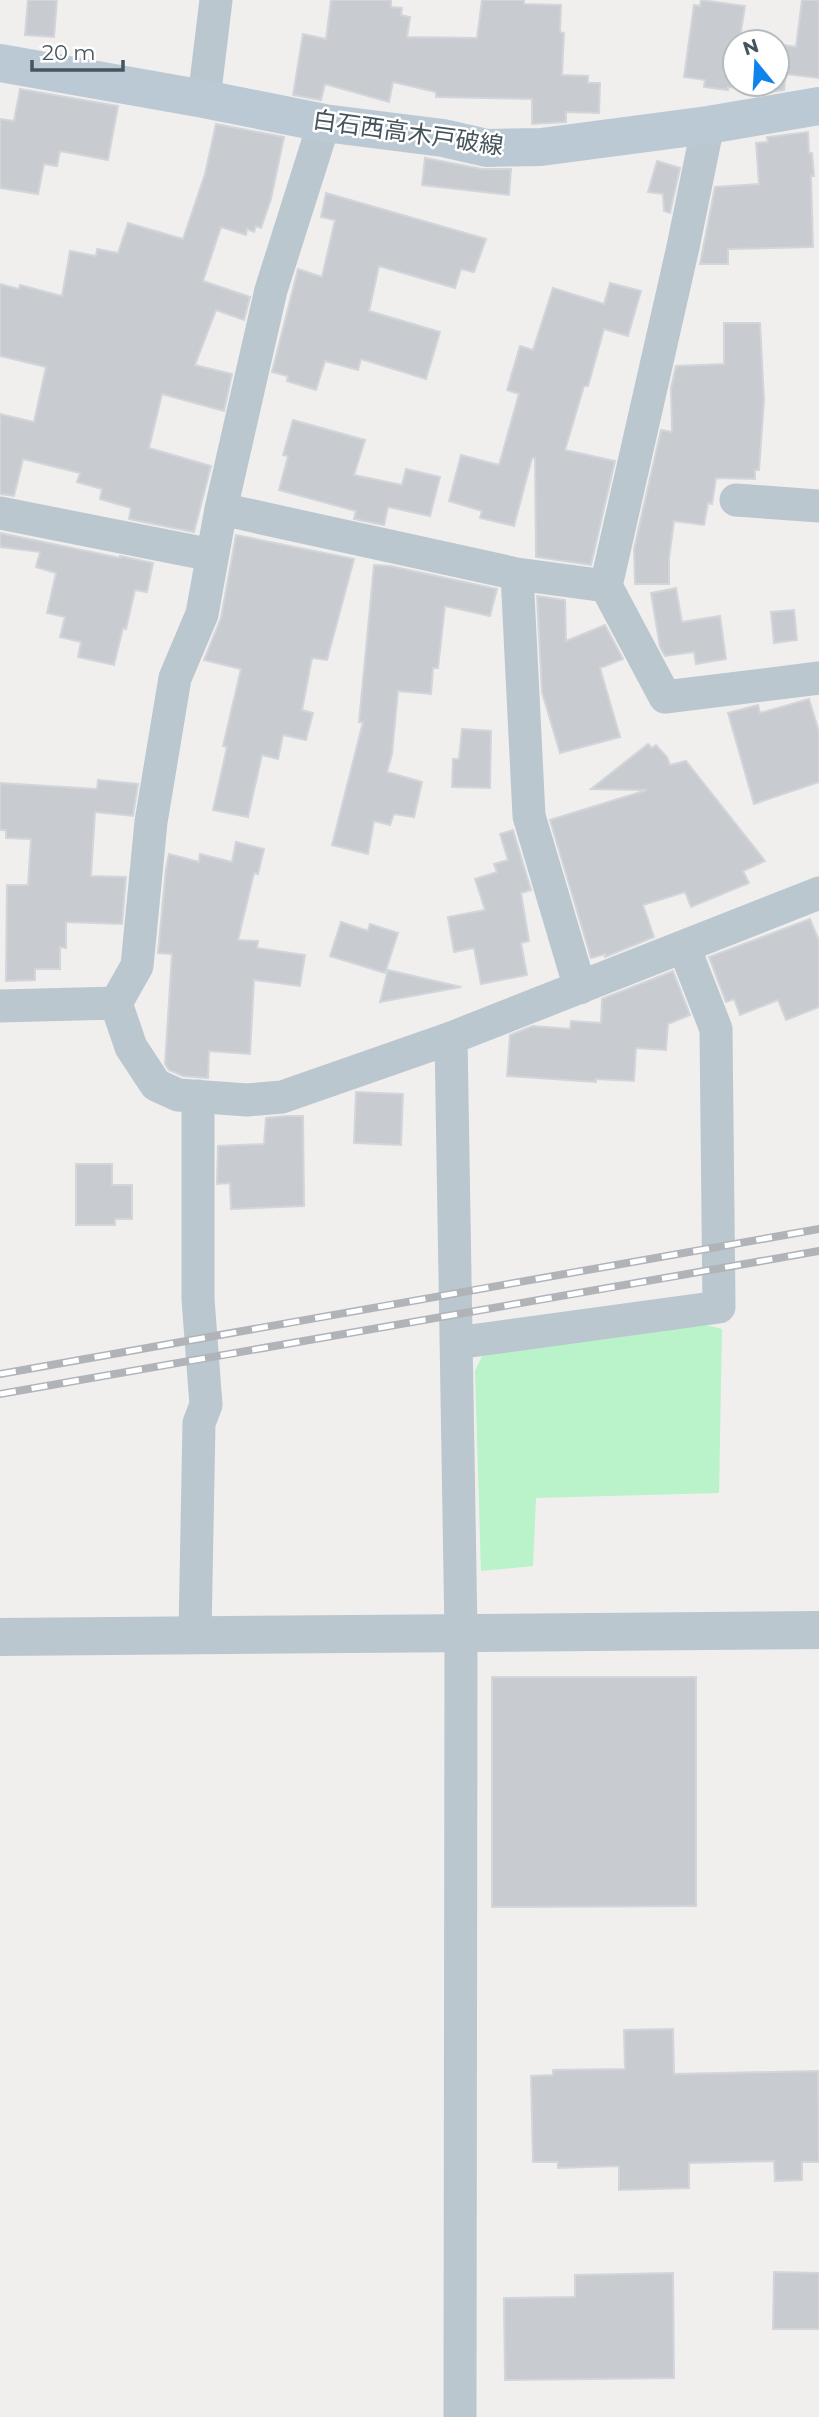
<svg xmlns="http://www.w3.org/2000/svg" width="819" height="2417" font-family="Montserrat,'Noto Sans JP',sans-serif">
<rect width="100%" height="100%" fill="#f1eeee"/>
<path fill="#baf2ca" d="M685 1320 722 1329 719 1493 536 1498 533 1566 481 1571 475 1371 482 1356Z"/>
<path fill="#c8ccd1" stroke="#d2d5da" stroke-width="2" d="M28 0H57L54 37 25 35Z
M331 0H391V7L402 8 401 15 410 17 407 37 477 38 482 0H524V4L561 5 560 32 564 33 562 75 588 76V83H600L599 113 566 112V122L532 124V99L436 97V92L393 82 389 102 325 84 321 100 293 95 303 34 326 39Z
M701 0 745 6 740 38 763 42H735V84H777V44L796 47 802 0H819V78L786 74 784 90 771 92 728 87V90L704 87 705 80 684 77 694 5 700 6Z
M20 89 118 106 108 160 60 151 57 166 44 164 38 194 0 188V119L14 121Z
M216 124 284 137 271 199 261 228 256 226 254 232 247 229 246 235 221 227 203 281 250 297 244 320 216 310 195 365 232 374 224 411 162 394 149 448 211 466 194 532 129 519 131 508 100 499 102 489 77 482 80 473 23 459 14 496 0 494V414L34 422 46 367 0 356V284L19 289 20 285 62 296 70 251 96 256 97 249 118 253 128 223 183 239 205 174Z
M808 132 809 153H812L814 176H811L813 247 728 249V264H700L715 187 759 184 756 143 768 142 767 137Z
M425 158 482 169H511L509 195 422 185Z
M657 161 680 168 670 213 664 211 663 194 648 192Z
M326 193 486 239 474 272 461 269 455 288 379 266 369 311 440 332 426 379 361 359 358 370 325 361 316 390 287 381 288 376 272 372 298 269 322 277 335 220 321 217Z
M610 283 641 291 628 336 604 329 588 386H584L565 450 615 461 591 565 536 557 535 458H532L514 526 480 518 482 511 449 501 461 455 499 465 519 394 507 390 520 346 533 350 553 288 604 304Z
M724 323H760L764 400 759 470H755V479L716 478 712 504 708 503 704 525 674 521 669 558V584H635L634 549 661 430 672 432 671 388 676 366 724 364Z
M293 420 365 440 354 475 402 485 406 469 440 477 430 516 388 507 384 525 354 519 356 511 279 490 288 456 283 455Z
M0 533 120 558V556L153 563 147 592 135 590 126 629 123 628 114 665 78 657 81 642 60 637 65 617 47 613 56 573 36 567 40 552 0 547Z
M236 535 354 559 327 660 312 658 302 710 313 713 306 740 283 735 278 759 262 755 248 817 213 810 227 747 223 746 241 669 204 660 221 618Z
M374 565 390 566 497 589 490 616 445 606 438 668H433L431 694 398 691 392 754 387 772 422 782 414 817 394 814 390 825 374 821 368 854 332 845 363 722H359Z
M676 588 682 622 720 616 726 659 696 664 694 652 665 656 660 647 651 593Z
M537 596 565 600 566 641 605 625 623 659 600 668 620 737 560 753 542 692Z
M794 610 797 640 774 643 771 612Z
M809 699 819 732V782L754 804 728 713 758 705 760 713Z
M462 729 491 731 490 788 452 787 453 759H459Z
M648 744 652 748 656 745 667 757 670 765 686 761 765 861 743 871 749 883 691 907 685 892 643 905 654 937 605 957V954L591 958 550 820 647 790 591 789Z
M98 780 138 784 133 816 95 812 91 876 126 877 122 924 66 922V948L60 947V969H35V980L6 981 7 885H28L31 839 6 838V830H0V783L97 789Z
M513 830 531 890 521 893 529 941 521 943 527 975 481 984 474 948 454 952 448 917 485 910 475 879 497 872 494 864 508 860 500 834Z
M236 842 264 849 258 874 254 873 238 940 258 941 257 948 305 955 300 986 254 980 250 1054 209 1051 208 1078 183 1076 169 1070 165 1064 172 954 158 953 166 869 169 854 199 862 200 854 232 862Z
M810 919 819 941V1007L786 1020 778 1000 740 1015 734 999 726 1002 709 957Z
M341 922 368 931 370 924 398 933 385 973 330 956Z
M388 970 461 987 380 1002Z
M673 971 690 1015 668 1024 666 1050 636 1048 634 1081 596 1079V1082L507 1076 510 1035 533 1026 570 1029 571 1021 601 1023 602 999Z
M356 1092 403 1094 401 1145 354 1143Z
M286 1116H303L304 1206 231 1209 230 1183 217 1184 218 1146 264 1144 266 1118Z
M76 1164H112V1185H132V1219H115V1225H76Z
M492 1677H696V1906L492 1907Z
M673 2029 674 2074 818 2071 819 2162H802V2180L775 2181 774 2161 689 2163V2188L619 2190V2166L558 2168V2162H533L531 2076 553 2075V2070L625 2069 624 2030Z
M774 2272 819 2273V2329H773Z
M673 2273 674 2378 505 2380 504 2298 575 2297V2275Z"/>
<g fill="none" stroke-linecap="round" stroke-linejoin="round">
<path stroke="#bbc7ce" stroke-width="33" d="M204 99 216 0
M324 123 271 290 221 509 202 614 175 678 151 822 137 966 116 1003 131 1047 156 1085 178 1095 247 1100 282 1097 451 1038 819 893
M736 500 819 506
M221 509 517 574 606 586 683 247 708 125
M0 513 212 555
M517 574 529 816 580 988
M606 586 665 697 819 678
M0 1006 116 1003
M451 1038 461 1633 460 2417
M456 1343 719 1307 716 1029 684 947
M195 1634 199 1423 206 1405 198 1299V1096"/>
<path stroke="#bbc7ce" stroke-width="38" d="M0 1637 819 1630"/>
<path stroke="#bbc9d4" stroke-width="38" d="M0 63 204 99 324 123 443 138 487 148 541 147 708 125 819 106"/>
<defs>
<path id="rail" d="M0 1374 819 1229
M0 1394 819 1251"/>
</defs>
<use href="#rail" stroke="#b0b4b9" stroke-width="8"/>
<use href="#rail" stroke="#fff" stroke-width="5" stroke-dasharray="16" stroke-linecap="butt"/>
</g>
<g text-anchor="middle" stroke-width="5" stroke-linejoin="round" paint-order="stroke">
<g font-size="24" fill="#45545d" stroke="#fff">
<text transform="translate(408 133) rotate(8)" y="8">白石西高木戸破線</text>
</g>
</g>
<g transform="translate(756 63) rotate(342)"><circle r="33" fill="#ffffff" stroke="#b5bbbe" stroke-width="2"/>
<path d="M0-5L12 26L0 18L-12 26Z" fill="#0e83eb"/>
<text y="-10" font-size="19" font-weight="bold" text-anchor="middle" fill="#45545d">N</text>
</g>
<path d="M32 60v10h91v-10" fill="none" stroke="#45545d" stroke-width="3.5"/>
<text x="42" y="60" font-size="21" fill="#45545d" stroke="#ffffff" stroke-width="5" paint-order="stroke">20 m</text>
</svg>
